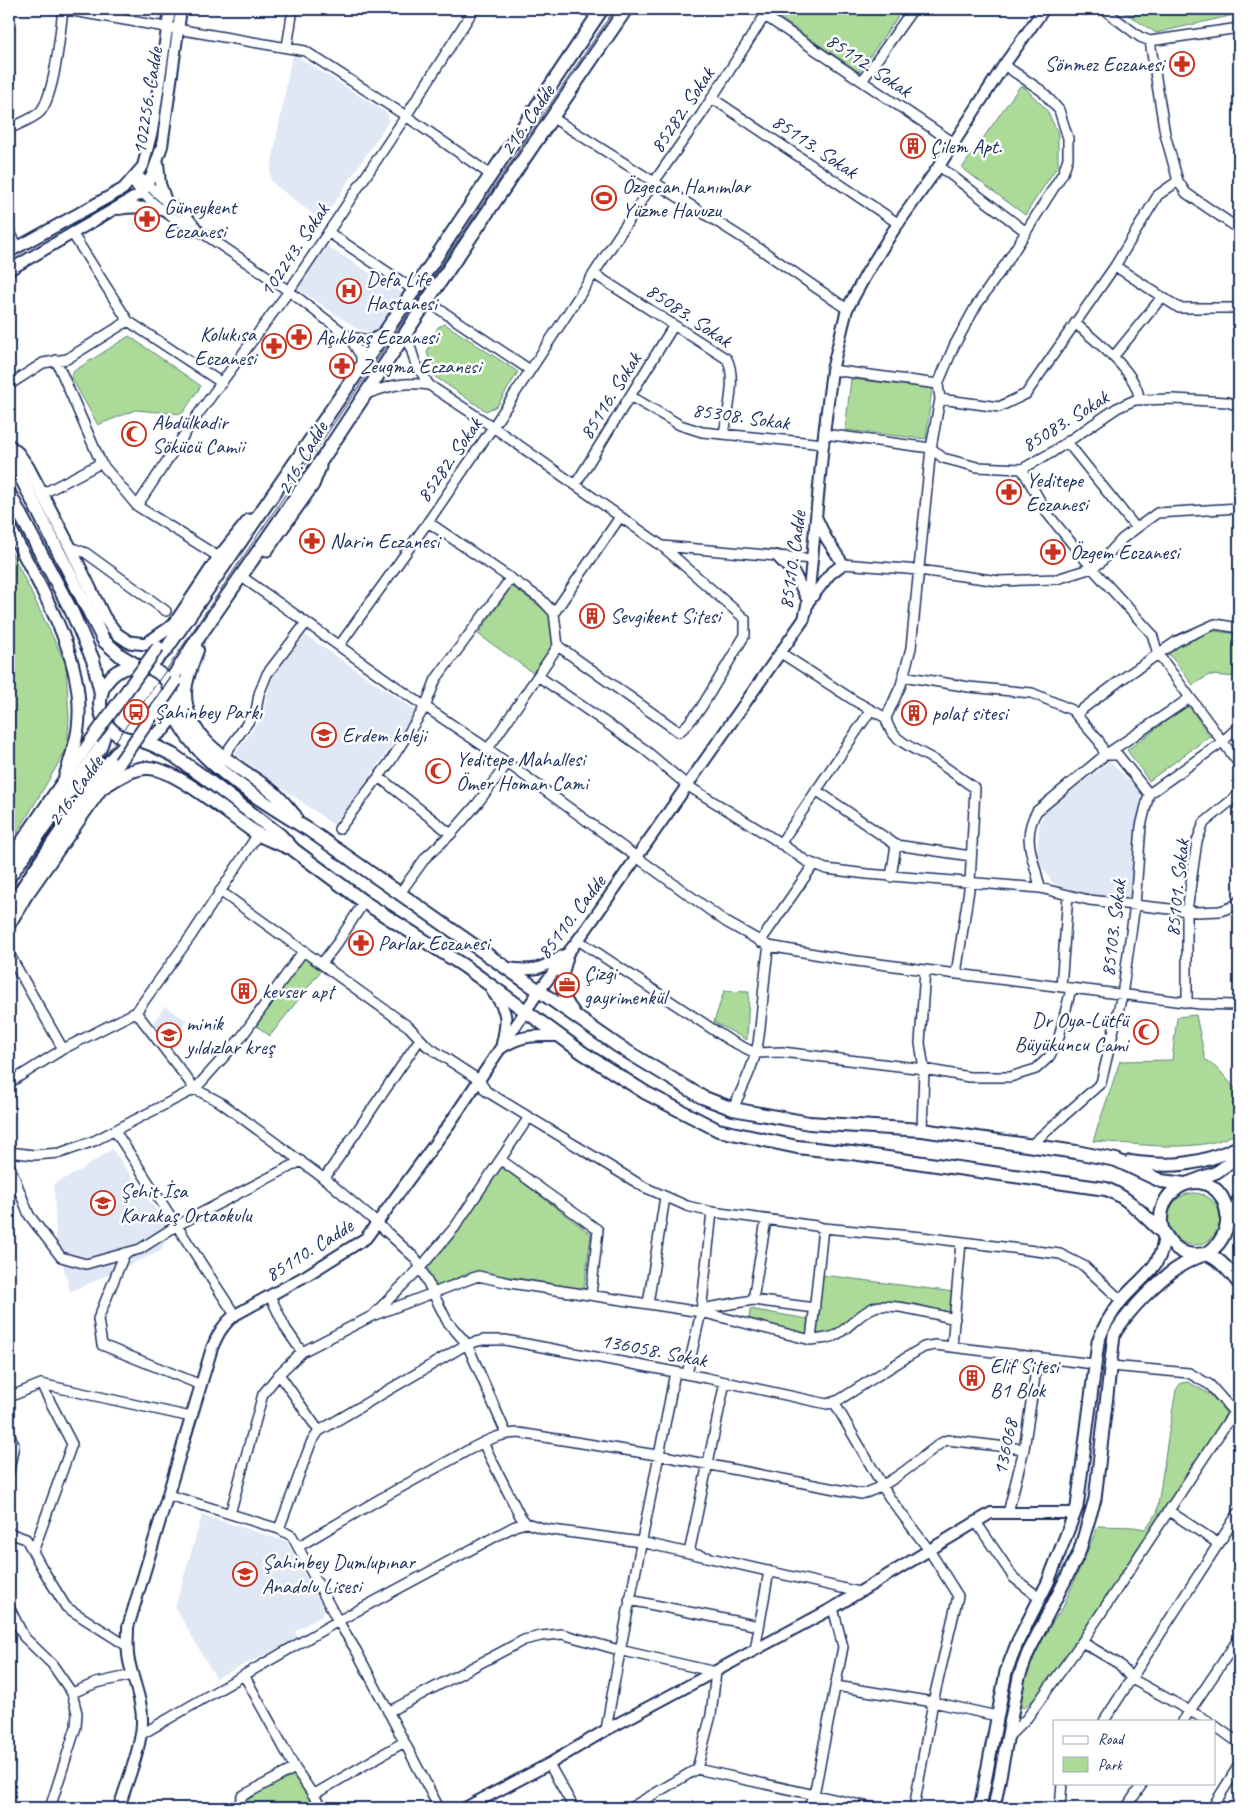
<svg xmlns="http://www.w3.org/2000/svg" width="1248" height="1817" font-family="Caveat,sans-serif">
<rect width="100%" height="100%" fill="#fff"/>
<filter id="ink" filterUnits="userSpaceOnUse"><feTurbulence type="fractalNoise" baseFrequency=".02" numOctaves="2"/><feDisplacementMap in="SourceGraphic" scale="10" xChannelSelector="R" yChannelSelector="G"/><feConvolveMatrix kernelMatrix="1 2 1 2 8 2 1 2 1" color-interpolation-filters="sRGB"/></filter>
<g filter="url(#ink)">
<path fill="#e0e8f5" d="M294 55 298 57 388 114 389 121 324 218 319 219 274 184 271 180 270 173 291 60Z
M324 244 403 294 377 332 359 330 295 287Z
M305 635 416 711 335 826 235 754 262 717 271 680Z
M1110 761 1141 793 1130 897 1108 900 1054 884 1036 859 1040 822 1045 812Z
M165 1006 187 1021 170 1045 152 1024Z
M112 1149 165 1223 176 1226 160 1251 70 1292 56 1238 54 1184 81 1170Z
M202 1515 286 1541 324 1609 322 1616 295 1631 298 1639 216 1678 175 1607Z"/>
<path fill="#abda99" stroke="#63847c" d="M782 9H903L859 72 777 16Z
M1119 9H1237L1238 14 1156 33Z
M1020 86 1024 87 1046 109 1058 133V165L1025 215 962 168Z
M445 324 518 372 497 406 486 411 434 376 427 352 438 327Z
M129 336 201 386 182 414 135 410 98 425 71 377 74 371Z
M851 379 932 388 926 439 845 430Z
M9 547 66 664 69 719 67 749 9 847Z
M512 586 550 614 554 645 533 673 478 634Z
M1214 631 1239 634V677L1209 675 1193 685 1169 654 1186 639Z
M1188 705 1210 736 1149 781 1127 750Z
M305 955 323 968 270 1036 254 1024Z
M724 991 749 992 747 1040 714 1022Z
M1196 1015 1205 1059 1221 1072 1239 1093V1131C1205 1156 1134 1143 1093 1141L1120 1061 1172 1060 1177 1017Z
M501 1166 591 1234 584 1289 479 1272 436 1288 425 1268Z
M1168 1219a26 26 0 1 1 52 0a26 26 0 1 1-52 0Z
M823 1275 954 1292 952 1315 874 1305 834 1332 815 1335Z
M750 1309 808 1319 806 1335 749 1324Z
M1188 1382 1211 1395 1227 1414 1122 1576 1044 1689 1032 1701 1023 1708 1018 1704 1024 1680 1045 1633 1063 1607 1098 1526 1134 1527 1145 1529 1157 1513 1167 1444 1176 1390 1181 1383Z
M293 1772 316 1808H244C251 1787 274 1781 293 1772Z"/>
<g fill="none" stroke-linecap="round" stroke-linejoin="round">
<defs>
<path id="minor" d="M61 9 305 51 406 116 491 175
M586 9 597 16
M1103 9 1140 37 1150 41 1239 28
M765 16 954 143
M1150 41 1165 134 1178 181 1186 193 1239 229
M287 47 293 9
M862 81 913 9
M712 98 899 224
M553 118 760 249 847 309
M9 129C18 124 33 119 40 112 55 95 60 33 63 9
M939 166 1025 231
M136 174 166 201 186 215 198 230
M131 180C149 202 172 220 198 230L289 291 349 337 361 356V368
M9 230 18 247
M328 232 414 290
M72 233 128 321 222 383
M1115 266 1179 308H1239
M594 274 727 359C737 378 727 414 724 434
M427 301 530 370
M1075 323C1094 340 1139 373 1139 400
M349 337 371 340 381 334
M1114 356 1162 297
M56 360 101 463 137 506 219 557
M832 370 938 384
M9 385 43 363 67 359 128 321
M429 385 493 427 662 546 745 619V635L701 708 687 725 679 732 558 646
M366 394C389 386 404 381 429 385L415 362 406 333
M630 396 680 425 702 432 824 444
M940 399 999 407 1026 394 1115 266 1158 195 1178 181
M824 434 931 448 943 458 977 467 1022 469 1051 453 1117 408 1135 400 1174 399 1227 402 1239 406
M1067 442 1136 528
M1022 469 1047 513 1092 568 1152 634 1158 654 1239 764
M575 485 674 325
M42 494 101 463
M137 506 196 417 289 291 406 116 474 9
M662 546 812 559
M70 547 86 553 166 611
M843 564 919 570 999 581 1057 579 1092 568 1100 563 1122 539 1157 513 1239 508
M245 579 405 693 488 749 558 646 554 613 541 599 428 522 493 427 654 182 701 115 769 9
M554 613 620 517
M339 646 428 522
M781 653 855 701 886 718C890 743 920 750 939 763 951 771 963 780 975 788L970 883 956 974
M538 676 644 749 688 786 774 839 806 861 826 869 867 874 1040 888 1089 900 1197 912 1220 911 1232 907 1239 901
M903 676 969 687 1032 693 1072 710 1099 741 1105 755 1190 698
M1076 714 1122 679 1177 641 1215 624 1239 628
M886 718 901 685 911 648 931 448 940 399 938 384 954 346 976 306 1007 262 1063 173 1068 158V138L1059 110 1042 91 1004 65
M488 749 726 922 769 946 849 960 925 970 1200 1004 1234 1005 1239 1004
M223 757 256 711 259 694 267 674 306 623
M379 777 451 834
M816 790 896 845 971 856
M339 829 390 762 425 707 436 679 511 578
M780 844 871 710
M891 877 896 845
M1040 888C1035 860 1020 839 1037 811L1105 755H1118L1149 794
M220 891 409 1027 427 1046 479 1080 486 1091 644 1187 687 1206 712 1212 816 1226 823 1228 922 1237 1060 1254 1084 1266 1122 1301
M400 893 426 857 451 834 477 804 507 764
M578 940 729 1040 755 1053 782 1052 924 1069 969 1077H1010L1036 1069 1049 1057 1058 1041 1071 989
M760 942 814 864
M9 954 63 1049
M322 963 338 942 364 902
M1061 987 1068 895
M1187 1003V911L1197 841 1204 823 1239 794
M136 1012 195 1089 220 1102 330 1183 377 1223 416 1259 447 1321 467 1344 506 1433
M9 1083 63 1049 136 1012 191 936 258 834
M733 1109C742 1088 754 1066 758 1043 763 1011 763 979 769 946
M922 1130 924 1069 920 1043 925 970
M115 1131 235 1315
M1030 1146 1101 1083 1122 995 1135 905 1141 826 1149 794 1222 742 1239 726
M9 1152 34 1155 60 1153 94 1141 195 1089 240 1039 304 950
M501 1160 598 1230 591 1295
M9 1164 29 1215 61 1257 86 1264 140 1249 176 1226 301 1161
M324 1179 420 1039
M125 1253 98 1319 102 1345 201 1385
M270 1296 286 1329 302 1352 372 1316 478 1276 510 1283 701 1312 811 1340C819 1339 827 1339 834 1336 849 1329 859 1313 875 1307 889 1302 938 1315 955 1319
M753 1300 766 1220
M648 1304 665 1197
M701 1309 753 1300 815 1308
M374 1314 420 1268 455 1227 529 1117
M811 1340 823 1228
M952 1346 961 1242
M1111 1366 1189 1373 1210 1385 1239 1418
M279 1374 319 1431
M687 1374 701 1312 712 1212
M9 1397 41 1384 191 1417
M834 1402 889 1497 929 1550 958 1596 933 1702 914 1808
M9 1433 14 1445 9 1471
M483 1443 520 1516 526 1523
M169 1495 279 1529 292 1536 338 1621 357 1652 439 1808
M1169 1511 1219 1544
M1008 1513 1024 1449 1038 1357
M230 1514 263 1394 279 1374 302 1352
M976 1522 1014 1578 1040 1598
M279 1529 311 1443 319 1431 467 1344 483 1340H505L707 1378 827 1404 839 1400 912 1354 924 1347 935 1345 1094 1364
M9 1533 26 1539 42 1568 66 1607 127 1646
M298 1547C346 1518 395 1490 445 1463 468 1451 493 1433 519 1433L669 1457 861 1494C888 1488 919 1459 941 1443L947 1440 1024 1449
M33 1552 72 1444 41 1384
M689 1553 725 1382
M629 1600 759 1626
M9 1607 24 1637 52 1664 72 1693
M1082 1642 1119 1664 1132 1679 1208 1721
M755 1650 769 1571
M244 1675 295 1768 322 1808
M836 1686 933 1702 997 1716
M388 1712 524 1640 541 1636 562 1634 619 1650 716 1672 711 1715 697 1769 630 1808
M1104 1721 1239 1512
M1183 1721 1239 1638
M1214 1725 1239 1743
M606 1730C626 1610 653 1492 675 1372
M142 1734 338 1621 515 1526 526 1523 545 1529 641 1542 859 1592
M1009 1736 1027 1718 1082 1642 1234 1412
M549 1764 574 1808
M697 1769 874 1808
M313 1795 404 1742
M50 1808 76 1727 77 1713 72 1693 96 1683 133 1675
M238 1808 242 1796 295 1768
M808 1808 814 1795 843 1647 833 1608
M1060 1808 1062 1783
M1126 1808 1143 1783
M1212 1808 1239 1765"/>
<path id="tertiary" d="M158 163 160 184 166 201
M119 209C134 206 148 208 163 210
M9 252 123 189 143 166 152 131 170 9
M9 270 142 193 152 175 162 146 181 9
M777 556 795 575 808 601
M809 601 830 574 843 564 826 538 817 519
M567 959C560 982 558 992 574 1012
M507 968C533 972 542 969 564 955
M492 991C510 1013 507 1022 501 1048 523 1034 534 1036 559 1036
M119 1808C126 1784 142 1746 142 1722 143 1703 134 1684 130 1665 126 1653 128 1640 128 1627L212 1348C218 1334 223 1324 235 1315L307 1275 366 1238 450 1123 539 991 587 928 804 619 808 601 824 434 832 370 847 309 868 271 893 231 939 166 1004 65 1044 9
M465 1808 549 1764 606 1730 833 1608 991 1513H1075"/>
<path id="secondary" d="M9 445 18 453 28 467 70 547 104 617 117 634 129 642 146 644 175 624
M9 526C39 587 87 658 78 728 76 744 70 760 65 776
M267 550 313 485 320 467
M171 629 219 557 249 520
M9 860 92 739
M9 925 26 896 120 762
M1188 1183 1217 1172 1239 1156
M1233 1216 1239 1199
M980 1808 1006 1672 1018 1641 1048 1582 1077 1507 1098 1342C1103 1327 1111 1314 1121 1301 1140 1278 1164 1267 1164 1234
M994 1808 1019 1677 1028 1653 1079 1553 1095 1499 1114 1335C1125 1314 1159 1279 1179 1267 1186 1262 1196 1258 1204 1255"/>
<path id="primary" d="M9 454 104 641 121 656 138 666
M9 493 72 612 93 660 101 693
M197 650C192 664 185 679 185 694 186 745 241 766 274 793 282 800 288 808 295 816
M100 703a37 37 0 1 1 74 0a37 37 0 1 1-74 0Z
M147 668 165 651 414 290 602 9
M168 685 196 641 325 455 427 301 626 9
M173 708C188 759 265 803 309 830L618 1046 702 1097 733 1109 809 1123 922 1130 1076 1152 1116 1160 1161 1181 1185 1184
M137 739 153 745 173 755 201 775 280 835 294 850 364 902 464 966 583 1053 646 1093 718 1130 797 1147 852 1153 1106 1189C1130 1198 1145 1217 1164 1234
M100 789C115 780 130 768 148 768 176 768 231 817 256 833 265 839 277 842 287 847
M9 877 100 748 106 729 103 718
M9 910C33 870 59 833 86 795 100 775 113 754 132 739
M1130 1162C1173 1168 1200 1165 1239 1147
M1206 1254C1248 1229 1222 1164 1179 1187 1173 1191 1167 1196 1164 1204 1160 1214 1159 1227 1166 1236 1172 1246 1182 1254 1194 1255 1199 1255 1203 1253 1209 1255 1221 1260 1231 1273 1239 1283"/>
</defs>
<use href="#minor" stroke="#1b2f5e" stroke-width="12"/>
<use href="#tertiary" stroke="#1b2f5e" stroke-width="14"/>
<use href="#secondary" stroke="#1b2f5e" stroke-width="15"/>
<use href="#primary" stroke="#1b2f5e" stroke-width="16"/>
<use href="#minor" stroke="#fff" stroke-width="9"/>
<use href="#tertiary" stroke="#fff" stroke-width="10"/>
<use href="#secondary" stroke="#fff" stroke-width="11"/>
<use href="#primary" stroke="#fff" stroke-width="12"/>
<path stroke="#1b2f5e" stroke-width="1" d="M9 896 97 767 167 669 615 9"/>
<defs>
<path id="secondary-bridge" d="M92 739 158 647
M120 762 176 681"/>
</defs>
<use href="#secondary-bridge" stroke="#1b2f5e" stroke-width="15" stroke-linecap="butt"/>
<use href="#secondary-bridge" stroke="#fff" stroke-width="11"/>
</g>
</g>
<defs>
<symbol id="pharmacy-ring" viewBox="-11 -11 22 22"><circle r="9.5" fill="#fff" stroke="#c8321e" stroke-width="1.5"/><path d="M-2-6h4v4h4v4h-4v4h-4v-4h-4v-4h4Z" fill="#c8321e"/></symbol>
<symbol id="building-ring" viewBox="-11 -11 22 22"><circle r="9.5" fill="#fff" stroke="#c8321e" stroke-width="1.5"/><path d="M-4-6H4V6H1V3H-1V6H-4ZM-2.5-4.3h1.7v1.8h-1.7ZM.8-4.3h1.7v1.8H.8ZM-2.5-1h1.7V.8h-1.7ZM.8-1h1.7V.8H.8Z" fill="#c8321e"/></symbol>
<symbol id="stadium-ring" viewBox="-11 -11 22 22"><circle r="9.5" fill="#fff" stroke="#c8321e" stroke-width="1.5"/><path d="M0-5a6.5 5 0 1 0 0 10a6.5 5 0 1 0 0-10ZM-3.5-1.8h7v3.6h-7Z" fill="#c8321e"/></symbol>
<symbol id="hospital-ring" viewBox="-11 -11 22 22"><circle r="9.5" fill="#fff" stroke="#c8321e" stroke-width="1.5"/><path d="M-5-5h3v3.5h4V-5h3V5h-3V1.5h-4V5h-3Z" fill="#c8321e"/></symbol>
<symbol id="mosque-ring" viewBox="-11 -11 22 22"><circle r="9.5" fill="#fff" stroke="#c8321e" stroke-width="1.5"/><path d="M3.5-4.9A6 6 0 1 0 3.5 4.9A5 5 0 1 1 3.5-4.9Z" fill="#c8321e"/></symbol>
<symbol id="bus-ring" viewBox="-11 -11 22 22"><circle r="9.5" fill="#fff" stroke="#c8321e" stroke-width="1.5"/><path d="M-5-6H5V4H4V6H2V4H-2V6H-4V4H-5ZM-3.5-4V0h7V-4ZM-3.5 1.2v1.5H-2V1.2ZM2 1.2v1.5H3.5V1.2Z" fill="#c8321e"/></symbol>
<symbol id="school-ring" viewBox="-11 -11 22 22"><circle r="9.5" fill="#fff" stroke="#c8321e" stroke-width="1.5"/><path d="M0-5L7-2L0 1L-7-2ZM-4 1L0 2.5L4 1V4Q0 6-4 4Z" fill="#c8321e"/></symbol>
<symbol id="office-ring" viewBox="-11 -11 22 22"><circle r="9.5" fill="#fff" stroke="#c8321e" stroke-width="1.5"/><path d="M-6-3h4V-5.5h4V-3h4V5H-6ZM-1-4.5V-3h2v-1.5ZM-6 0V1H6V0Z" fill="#c8321e"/></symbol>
</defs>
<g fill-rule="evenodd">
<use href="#pharmacy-ring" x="1168" y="50" width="28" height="28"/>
<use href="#building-ring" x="899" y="132" width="28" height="28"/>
<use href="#stadium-ring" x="590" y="184" width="28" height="28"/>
<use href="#pharmacy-ring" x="133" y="205" width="28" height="28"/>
<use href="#hospital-ring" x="335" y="277" width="28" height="28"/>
<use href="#pharmacy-ring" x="285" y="323" width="28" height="28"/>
<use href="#pharmacy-ring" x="260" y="332" width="28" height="28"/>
<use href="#pharmacy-ring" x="328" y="352" width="28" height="28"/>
<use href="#mosque-ring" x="120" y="420" width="28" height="28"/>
<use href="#pharmacy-ring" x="995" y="478" width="28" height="28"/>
<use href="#pharmacy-ring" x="298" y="527" width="28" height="28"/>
<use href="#pharmacy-ring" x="1039" y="538" width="28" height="28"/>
<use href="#building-ring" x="578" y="602" width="28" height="28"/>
<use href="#bus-ring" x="122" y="698" width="28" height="28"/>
<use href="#building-ring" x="900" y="699" width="28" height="28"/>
<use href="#school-ring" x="310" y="721" width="28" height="28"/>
<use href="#mosque-ring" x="424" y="757" width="28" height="28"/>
<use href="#pharmacy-ring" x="347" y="929" width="28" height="28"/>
<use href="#office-ring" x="553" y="971" width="28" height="28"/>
<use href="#building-ring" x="230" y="977" width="28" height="28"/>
<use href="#mosque-ring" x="1132" y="1018" width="28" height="28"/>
<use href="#school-ring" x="155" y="1021" width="28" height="28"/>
<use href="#school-ring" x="89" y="1189" width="28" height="28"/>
<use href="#building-ring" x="958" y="1364" width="28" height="28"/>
<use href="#school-ring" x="231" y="1560" width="28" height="28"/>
</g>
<g text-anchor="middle" stroke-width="5" stroke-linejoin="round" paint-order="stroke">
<g font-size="21" fill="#1b2f5e" stroke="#fff" text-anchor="start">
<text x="1164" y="71" text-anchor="end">Sönmez Eczanesi</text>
<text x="930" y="153">Çilem Apt.</text>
<text x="622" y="193">Özgecan Hanımlar<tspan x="622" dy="24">Yüzme Havuzu</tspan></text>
<text x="164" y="214">Güneykent<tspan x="164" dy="24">Eczanesi</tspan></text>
<text x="366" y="286">Defa Life<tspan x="366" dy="24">Hastanesi</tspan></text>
<text x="256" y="341" text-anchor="end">Kolukısa<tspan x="256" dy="24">Eczanesi</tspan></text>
<text x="316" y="344">Açıkbaş Eczanesi</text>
<text x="360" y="373">Zeugma Eczanesi</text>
<text x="152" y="429">Abdülkadir<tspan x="152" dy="24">Sökücü Camii</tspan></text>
<text x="1026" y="487">Yeditepe<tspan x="1026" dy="24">Eczanesi</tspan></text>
<text x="330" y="548">Narin Eczanesi</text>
<text x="1070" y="559">Özgem Eczanesi</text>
<text x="610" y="623">Sevgikent Sitesi</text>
<text x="154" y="719">Şahinbey Parkı</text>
<text x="932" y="720">polat sitesi</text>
<text x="342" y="742">Erdem koleji</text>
<text x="456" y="766">Yeditepe Mahallesi<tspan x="456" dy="24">Ömer Homan Cami</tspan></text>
<text x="378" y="950">Parlar Eczanesi</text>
<text x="584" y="980">Çizgi<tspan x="584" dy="24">gayrimenkül</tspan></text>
<text x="262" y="998">kevser apt</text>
<text x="1128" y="1027" text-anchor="end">Dr Oya-Lütfü<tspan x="1128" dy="24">Büyükuncu Cami</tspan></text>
<text x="186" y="1030">minik<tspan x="186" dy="24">yıldızlar kreş</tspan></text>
<text x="120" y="1198">Şehit İsa<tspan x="120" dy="24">Karakaş Ortaokulu</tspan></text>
<text x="990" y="1373">Elif Sitesi<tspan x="990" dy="24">B1 Blok</tspan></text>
<text x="262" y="1569">Şahinbey Dumlupınar<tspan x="262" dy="24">Anadolu Lisesi</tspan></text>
</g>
<g font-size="21" fill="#1b2f5e" stroke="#fff">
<text transform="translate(869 65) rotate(34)" y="7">85112. Sokak</text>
<text transform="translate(147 101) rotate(-81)" y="7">102256. Cadde</text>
<text transform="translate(682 110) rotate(-56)" y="7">85282. Sokak</text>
<text transform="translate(527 120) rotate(-56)" y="7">216. Cadde</text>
<text transform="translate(815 146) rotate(34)" y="7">85113. Sokak</text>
<text transform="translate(294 250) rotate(-56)" y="7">102243. Sokak</text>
<text transform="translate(689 315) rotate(34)" y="7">85083. Sokak</text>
<text transform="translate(610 396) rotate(-58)" y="7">85116. Sokak</text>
<text transform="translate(741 416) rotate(8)" y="7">85308. Sokak</text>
<text transform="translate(1065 421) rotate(-32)" y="7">85083. Sokak</text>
<text transform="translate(302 458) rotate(-60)" y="7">216. Cadde</text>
<text transform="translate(449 460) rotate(-55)" y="7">85282. Sokak</text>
<text transform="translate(792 560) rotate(-82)" y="7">85110. Cadde</text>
<text transform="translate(75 791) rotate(-55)" y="7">216. Cadde</text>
<text transform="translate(1177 888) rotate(-84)" y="7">85101. Sokak</text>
<text transform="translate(571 917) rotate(-53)" y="7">85110. Cadde</text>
<text transform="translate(1113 928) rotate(-83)" y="7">85103. Sokak</text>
<text transform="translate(309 1250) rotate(-32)" y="7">85110. Cadde</text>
<text transform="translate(654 1350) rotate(11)" y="7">136058. Sokak</text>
<text transform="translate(1005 1447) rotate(-78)" y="7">136068</text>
</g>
</g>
<rect width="1248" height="1817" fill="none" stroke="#fff" stroke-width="30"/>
<rect x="15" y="15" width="1218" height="1787" fill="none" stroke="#1b2f5e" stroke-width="2" filter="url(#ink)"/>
<rect x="1053" y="1720" width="162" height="65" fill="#ffffff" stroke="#a4acbf"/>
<rect x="1063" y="1736" width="25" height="8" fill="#ffffff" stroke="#a4acbf"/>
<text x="1098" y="1744" font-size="15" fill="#1b2f5e">Road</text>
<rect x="1063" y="1757" width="25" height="15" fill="#abda99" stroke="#a4acbf"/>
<text x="1098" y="1770" font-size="15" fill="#1b2f5e">Park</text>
</svg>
